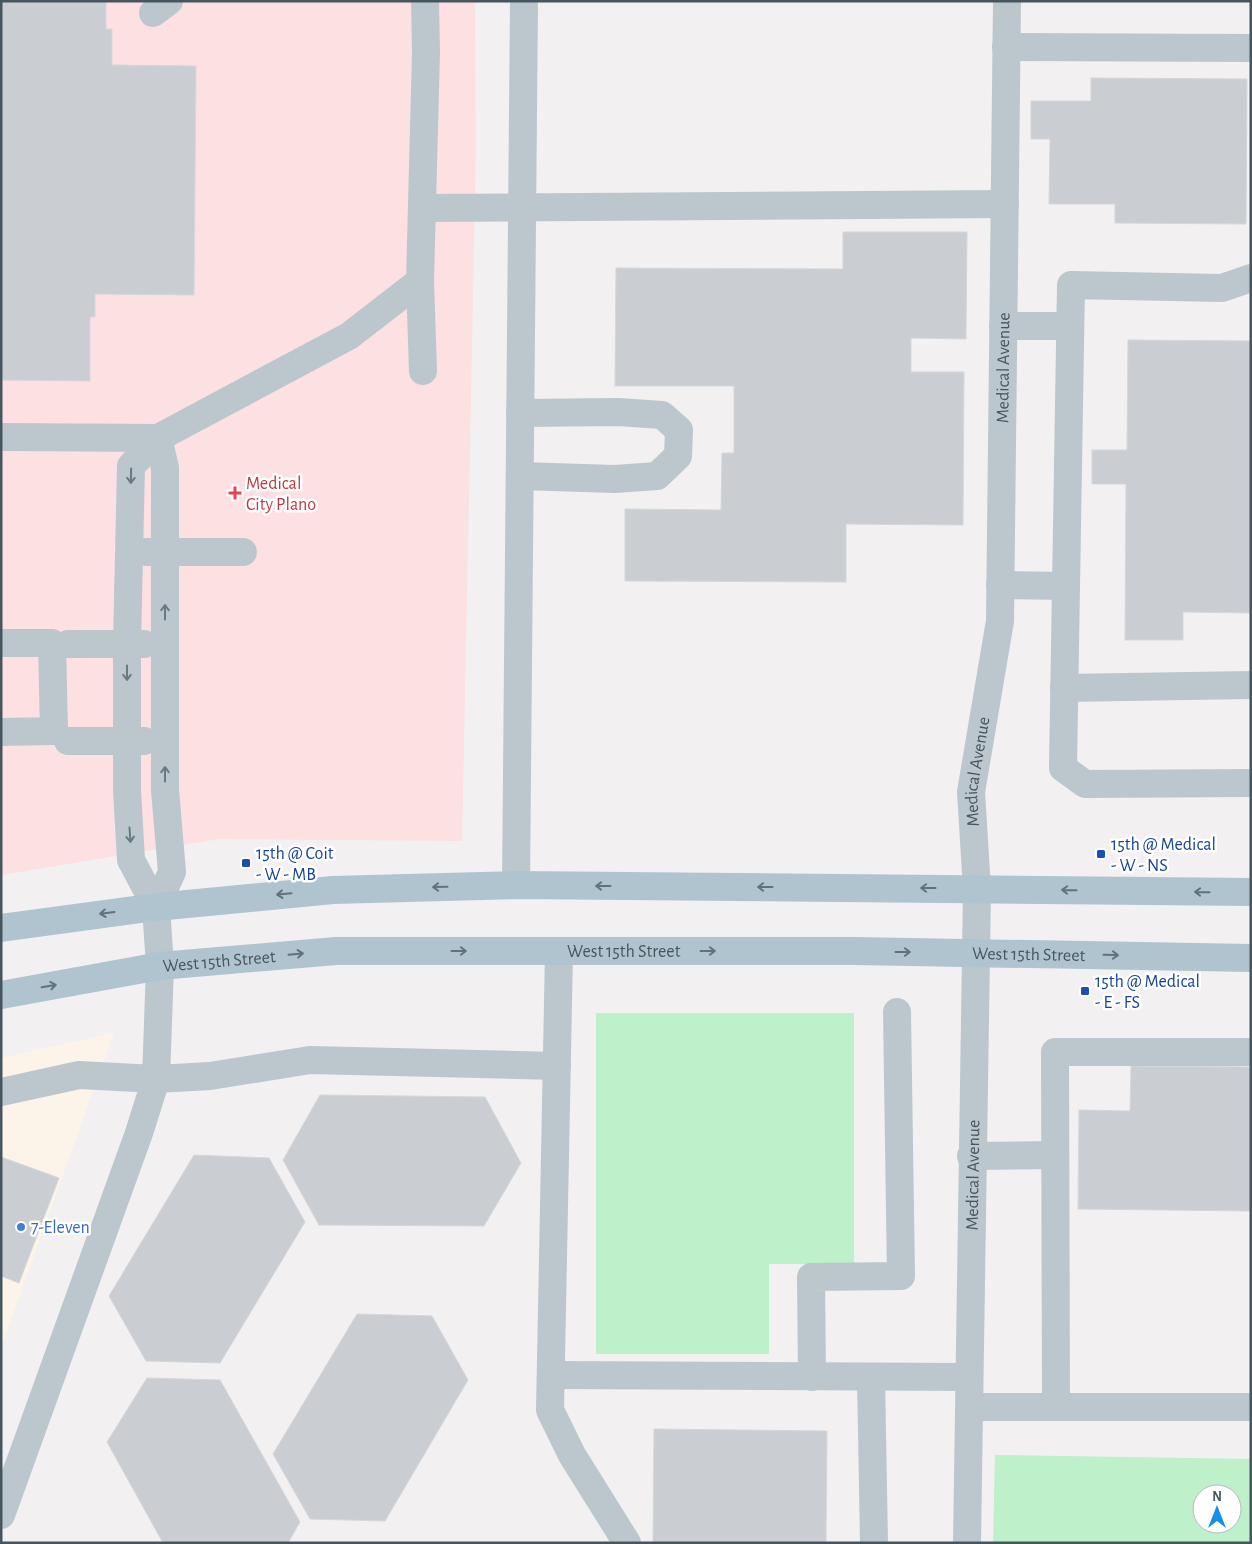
<svg xmlns="http://www.w3.org/2000/svg" width="1252" height="1544" font-family="'Alegreya Sans',sans-serif">
<rect width="100%" height="100%" fill="#f2f0f0"/>
<path fill="#fcf4e9" d="M114 1033 1 1348V1058Z"/>
<path fill="#fce0e2" d="M1 1H475L476 148 462 841 219 839 1 875Z"/>
<path fill="#bef0ca" fill-rule="evenodd" d="M596 1013H854V1264H769V1354H596Z
M995 1455 1251 1459V1543H993ZM1202 1494H1232V1524H1202Z"/>
<path fill="#caced2" stroke="#d4d7db" d="M1 1H106V29H112V65L196 66 194 295 95 294V317H90V381L1 380Z
M1091 78 1247 79 1246 224 1115 223V204H1049L1050 139H1031V101H1091Z
M843 232H967L966 339 911 338V372H964L963 525 846 524V582L625 581V509L721 510 722 453H734V386H615L616 268 843 269Z
M1128 340 1251 341V613L1183 612V640H1125L1126 484H1092V450H1127Z
M1131 1066 1251 1067V1211L1078 1209 1079 1110 1130 1111Z
M320 1095 485 1097 521 1163 484 1226 319 1225 283 1160Z
M194 1155 269 1158 305 1222 220 1363 146 1361 109 1296Z
M1 1157 59 1178 19 1283 1 1276Z
M357 1314 432 1316 468 1380 385 1521 310 1519 273 1454Z
M147 1378 220 1380 300 1522 288 1543H163L107 1442Z
M654 1429 827 1431 826 1543H653Z"/>
<g fill="none" stroke-linecap="round" stroke-linejoin="round">
<g stroke="#bbc7cd" stroke-width="28">
<path d="M153 13 169 1"/>
<path d="M1006 47 1251 48"/>
<path d="M422 208 1005 204"/>
<path d="M1251 278 1222 288 1071 285 1063 768 1085 784 1251 783"/>
<path d="M420 281 423 371"/>
<path d="M1003 326H1070"/>
<path d="M1 437 158 438"/>
<path d="M520 476 615 479 657 476 678 456 679 430 662 415 618 412 520 413"/>
<path d="M146 552H243"/>
<path d="M1000 585 1066 586"/>
<path d="M1 643H52L54 731 1 732"/>
<path d="M68 644H144"/>
<path d="M1064 688 1251 685"/>
<path d="M68 741H144"/>
<path d="M516 885 524 1"/>
<path d="M156 907 172 872 165 790V468L158 438"/>
<path d="M559 952 550 1410 572 1455 627 1543"/>
<path d="M1 1092 79 1075 156 1079 160 966 156 907 131 860 127 790V644L131 466 158 438 349 336 420 281 426 52 425 1"/>
<path d="M971 1156 1055 1155"/>
<path d="M552 1375 968 1377"/>
<path d="M812 1377 811 1277 901 1276 897 1012"/>
<path d="M871 1377 874 1543"/>
<path d="M1056 1406 1055 1052H1251"/>
<path d="M970 1407H1251"/>
<path d="M1 1515 139 1133 156 1079 210 1076 310 1060 557 1066"/>
<path id="s1" d="M967 1543 977 889 971 792 1000 621 1007 1"/>
</g>
<g stroke="#afc4cf" stroke-width="28">
<path d="M1 928 156 907 333 890 516 885 1251 892"/>
<path id="s2" d="M1 995 160 966 336 951H855L1251 958"/>
</g>
</g>
<defs><path id="oneway-shaft" d="M-6 0H5M1.5-3L5.5 0L1.5 3" fill="none" stroke-width="1.6" stroke-linecap="round" stroke-linejoin="round" transform="scale(1.25)"/></defs>
<g stroke="#6a787f">
<use href="#oneway-shaft" transform="translate(131 476) rotate(91)"/>
<use href="#oneway-shaft" transform="translate(165 612) rotate(-90)"/>
<use href="#oneway-shaft" transform="translate(127 673) rotate(90)"/>
<use href="#oneway-shaft" transform="translate(165 774) rotate(-90)"/>
<use href="#oneway-shaft" transform="translate(130 835) rotate(86)"/>
</g>
<g stroke="#61727a">
<use href="#oneway-shaft" transform="translate(603 886) rotate(-180)"/>
<use href="#oneway-shaft" transform="translate(440 887) rotate(179)"/>
<use href="#oneway-shaft" transform="translate(765 887) rotate(-180)"/>
<use href="#oneway-shaft" transform="translate(928 888) rotate(-180)"/>
<use href="#oneway-shaft" transform="translate(1069 890) rotate(-179)"/>
<use href="#oneway-shaft" transform="translate(1202 892) rotate(-179)"/>
<use href="#oneway-shaft" transform="translate(284 894) rotate(175)"/>
<use href="#oneway-shaft" transform="translate(107 913) rotate(173)"/>
<use href="#oneway-shaft" transform="translate(459 951)"/>
<use href="#oneway-shaft" transform="translate(708 951)"/>
<use href="#oneway-shaft" transform="translate(903 952)"/>
<use href="#oneway-shaft" transform="translate(296 954) rotate(-5)"/>
<use href="#oneway-shaft" transform="translate(1111 955) rotate(1)"/>
<use href="#oneway-shaft" transform="translate(49 986) rotate(-10)"/>
</g>
<path fill="#e0444e" stroke="#fff" stroke-width="2" d="M232.5 485.5h5v5h5v5h-5v5h-5v-5h-5v-5h5z"/>
<g fill="#1a4fb4" stroke="#fff" stroke-width="2">
<rect x="1096" y="849" width="10" height="10" rx="2.5"/>
<rect x="241" y="858" width="10" height="10" rx="2.5"/>
<rect x="1080" y="986" width="10" height="10" rx="2.5"/>
</g>
<circle fill="#3f7fe0" stroke="#fff" stroke-width="2" cx="21" cy="1227" r="5"/>
<g text-anchor="middle" stroke-width="5" stroke-linejoin="round" paint-order="stroke">
<g font-size="18" fill="#47565e" stroke="#fff">
<text dy="6" stroke="none"><textPath href="#s1" startOffset="1178">Medical Avenue</textPath></text>
<text dy="6" stroke="none"><textPath href="#s1" startOffset="772">Medical Avenue</textPath></text>
<text dy="6" stroke="none"><textPath href="#s2" startOffset="626">West 15th Street</textPath></text>
<text dy="6" stroke="none"><textPath href="#s2" startOffset="1031">West 15th Street</textPath></text>
<text dy="6" stroke="none"><textPath href="#s2" startOffset="221">West 15th Street</textPath></text>
<text dy="6" stroke="none"><textPath href="#s1" startOffset="368">Medical Avenue</textPath></text>
</g>
<g font-size="18" fill="#be3a42" stroke="#fff" text-anchor="start">
<text x="246" y="489">Medical<tspan x="246" dy="21">City Plano</tspan></text>
</g>
<g font-size="18" fill="#164399" stroke="#fff" text-anchor="start">
<text x="1111" y="850">15th @ Medical<tspan x="1111" dy="21">- W - NS</tspan></text>
<text x="256" y="859">15th @ Coit<tspan x="256" dy="21">- W - MB</tspan></text>
<text x="1095" y="987">15th @ Medical<tspan x="1095" dy="21">- E - FS</tspan></text>
</g>
<g font-size="18" fill="#366cbe" stroke="#fff" text-anchor="start">
<text x="31" y="1233">7-Eleven</text>
</g>
</g>
<rect width="1252" height="1544" fill="none" stroke="#47565e" stroke-width="5"/>
<g transform="translate(1217 1509)"><circle r="24" fill="#ffffff" stroke="#b5bbbf"/>
<path d="M0-4L9 19L0 12L-9 19Z" fill="#158fe7"/>
<text y="-8" font-size="14" font-weight="bold" text-anchor="middle" fill="#47565e">N</text>
</g>
</svg>
